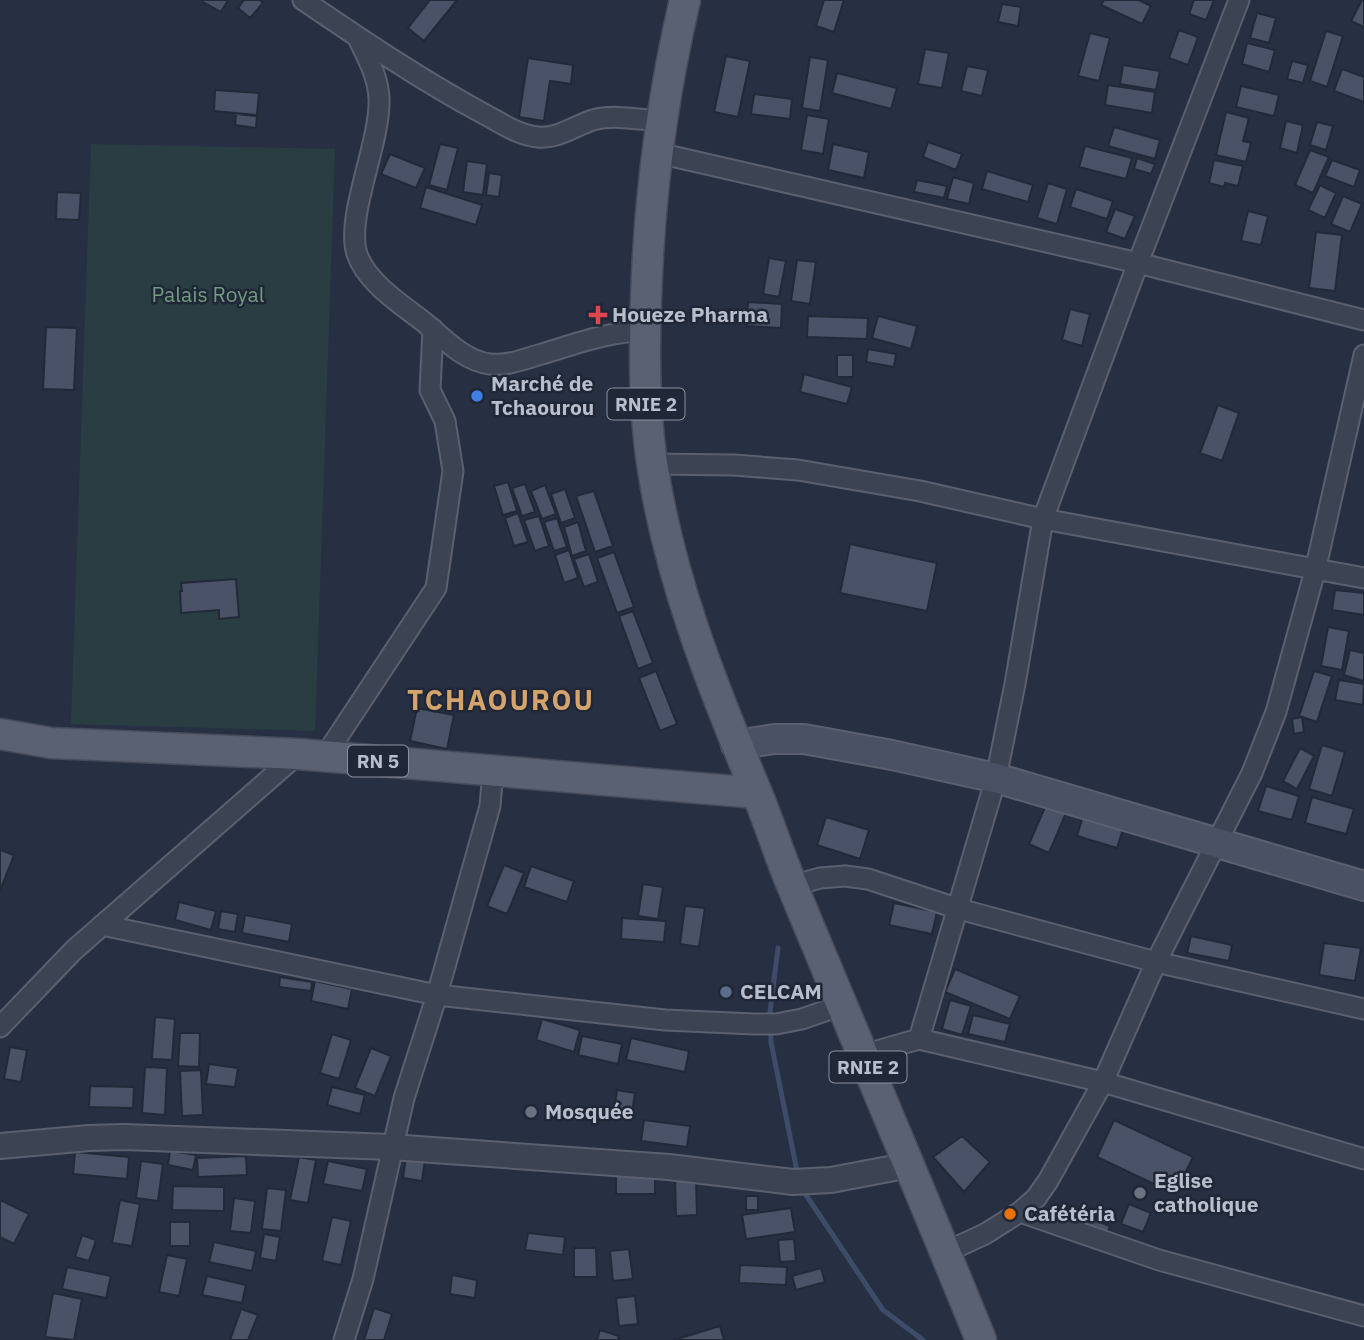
<svg xmlns="http://www.w3.org/2000/svg" width="1364" height="1340" font-family="'IBM Plex Sans',sans-serif">
<rect width="100%" height="100%" fill="#273042"/>
<path fill="#293d43" d="M91 144 335 149 315 731 71 724Z"/>
<g fill="none" stroke-linecap="round" stroke-linejoin="round">
<path stroke="#3e4c6a" stroke-width="5" d="M778 948 770 1012 771 1042 797 1171
M806 1195 883 1310 923 1340"/>
</g>
<path fill="#495266" stroke="#222939" stroke-width="2" d="M203 0H228L221 12 203 2Z
M244 0H260L263 3 250 18 238 8Z
M430 0H457L424 41 408 28Z
M824 0H844L834 32 816 26Z
M1104 0H1139L1151 6 1142 24 1101 5Z
M1194 0H1214L1206 20 1189 14Z
M1362 0H1364V27L1351 21Z
M1002 4 1021 7 1018 26 998 22Z
M1257 13 1276 18 1269 43 1250 38Z
M1179 30 1198 37 1188 65 1169 58Z
M1326 31 1343 36 1327 87 1310 81Z
M1090 33 1110 38 1099 81 1078 76Z
M1247 43 1275 50 1269 72 1242 64Z
M925 49 949 53 942 88 918 84Z
M726 56 750 61 738 117 714 112Z
M810 57 828 60 820 111 802 108Z
M528 58 573 65 571 84 550 81 544 121 519 117Z
M1292 61 1308 65 1303 83 1287 79Z
M1123 65 1160 71 1156 90 1120 84Z
M967 66 988 70 982 96 961 91Z
M1342 69 1364 77V102L1334 91Z
M837 73 897 88 891 109 832 93Z
M1108 85 1155 92 1152 113 1105 105Z
M1241 86 1279 95 1274 116 1236 107Z
M215 90 259 93 257 115 214 111Z
M754 94 792 99 790 119 751 114Z
M1226 112 1249 118 1243 141 1251 143 1246 162 1216 155Z
M236 114 257 116 256 128 235 125Z
M807 115 829 119 823 154 801 150Z
M1286 121 1303 125 1297 153 1280 148Z
M1317 122 1333 126 1326 150 1310 145Z
M1114 127 1160 140 1155 159 1108 146Z
M928 142 962 154 956 170 923 157Z
M440 144 458 148 447 190 429 185Z
M833 144 869 152 864 178 828 170Z
M1085 146 1132 158 1126 179 1079 167Z
M1310 150 1329 157 1313 193 1295 185Z
M390 154 425 168 416 188 381 174Z
M1137 158 1155 164 1151 174 1134 169Z
M1214 160 1243 166 1238 186 1225 183 1224 187 1209 183Z
M1332 160 1360 170 1354 187 1325 176Z
M467 161 487 164 483 195 463 192Z
M987 171 1033 185 1028 202 982 189Z
M489 173 502 175 499 197 486 195Z
M953 177 974 183 969 204 947 199Z
M917 180 947 186 944 198 914 192Z
M1048 183 1067 189 1057 224 1037 218Z
M1320 185 1336 193 1325 218 1308 210Z
M426 187 482 205 476 225 420 208Z
M1076 189 1113 201 1107 219 1070 207Z
M57 192 81 193 79 220 56 219Z
M1343 196 1362 204 1350 232 1331 224Z
M1115 209 1135 216 1125 239 1106 232Z
M1248 211 1268 216 1261 245 1241 241Z
M1316 232 1342 235 1335 291 1309 288Z
M769 258 786 261 779 297 763 294Z
M797 260 816 262 810 304 791 301Z
M748 302 782 304 781 328 747 326Z
M1070 309 1090 314 1082 346 1062 340Z
M808 316 868 318 867 339 807 337Z
M878 316 917 326 911 349 872 338Z
M46 327 77 328 74 390 43 389Z
M868 349 896 354 894 367 866 362Z
M837 355H853V377H837Z
M804 374 852 387 847 404 800 392Z
M1218 405 1239 413 1222 461 1200 453Z
M508 482 517 511 503 515 494 486Z
M525 484 535 512 522 516 512 488Z
M545 485 556 514 542 519 531 491Z
M565 489 575 518 561 523 551 494Z
M594 491 613 546 595 552 576 496Z
M518 513 528 542 514 546 505 518Z
M539 516 549 546 535 551 524 520Z
M557 518 567 547 554 551 544 522Z
M578 522 586 551 572 556 564 527Z
M850 544 937 563 927 611 840 593Z
M569 550 578 578 564 583 555 555Z
M614 552 634 607 617 613 597 558Z
M589 554 598 582 584 587 574 559Z
M236 579 239 617 219 619V610L181 613 180 591H182L181 583Z
M1335 590 1364 593V615L1332 610Z
M633 611 653 663 638 669 619 616Z
M1328 627 1349 631 1342 670 1321 666Z
M1350 650 1364 653V681L1344 675Z
M656 671 677 724 660 731 639 678Z
M1314 671 1332 676 1317 722 1299 716Z
M1339 680 1364 684 1363 705 1335 700Z
M417 708 454 715 447 749 410 741Z
M1302 717 1304 732 1294 734 1292 719Z
M1322 745 1345 752 1332 796 1309 789Z
M1300 748 1314 756 1297 789 1283 781Z
M1266 786 1299 796 1292 820 1258 811Z
M1312 797 1354 809 1346 834 1305 823Z
M1046 805 1066 813 1049 853 1029 844Z
M1083 816 1123 829 1117 848 1077 836Z
M826 817 869 830 860 859 817 845Z
M0 850 14 855 0 891Z
M504 865 524 873 507 914 487 906Z
M531 866 574 881 567 902 524 887Z
M643 884 663 887 658 919 638 916Z
M179 902 216 911 211 930 175 920Z
M894 903 937 912 932 934 889 925Z
M685 906 705 908 699 947 680 944Z
M221 911 238 914 235 932 218 929Z
M245 915 292 924 289 942 242 933Z
M622 918 666 921 664 942 621 939Z
M1191 936 1232 945 1229 961 1187 953Z
M1324 943 1361 948 1355 981 1319 975Z
M955 969 1020 996 1010 1019 945 992Z
M280 977 312 982 311 991 279 987Z
M315 981 352 989 348 1009 311 1001Z
M950 1000 971 1006 962 1035 942 1029Z
M973 1015 1010 1024 1005 1042 968 1034Z
M155 1017 175 1019 172 1060 152 1059Z
M542 1019 580 1030 574 1052 536 1040Z
M180 1033H200L199 1067 178 1066Z
M332 1034 351 1040 339 1079 320 1073Z
M582 1036 622 1044 618 1064 578 1055Z
M631 1038 689 1051 685 1072 626 1060Z
M10 1047 27 1050 21 1082 4 1079Z
M371 1048 391 1056 375 1096 355 1088Z
M209 1064 238 1068 235 1087 206 1084Z
M145 1067 167 1068 165 1115 142 1113Z
M201 1070 203 1115 182 1116 180 1071Z
M90 1086 134 1087 133 1108 89 1107Z
M332 1087 365 1095 360 1114 327 1105Z
M617 1090 635 1093 631 1120 613 1118Z
M644 1120 690 1126 687 1147 641 1141Z
M1114 1120 1193 1157 1175 1194 1097 1157Z
M962 1136 990 1162 964 1192 933 1157Z
M170 1151 196 1155 193 1170 168 1165Z
M75 1152 129 1157 127 1179 73 1174Z
M246 1156 247 1175 198 1177 197 1158Z
M406 1156 425 1160 422 1181 403 1178Z
M299 1157 316 1160 308 1203 290 1200Z
M141 1161 163 1164 158 1201 136 1198Z
M328 1161 367 1169 362 1191 323 1184Z
M616 1174H655V1194H616Z
M675 1178H696L697 1215 676 1216Z
M173 1186 224 1187V1211L172 1210Z
M267 1188 286 1190 281 1231 262 1229Z
M746 1196H758V1210H746Z
M234 1198 255 1201 251 1233 230 1231Z
M0 1200 29 1214 14 1244 0 1237Z
M120 1200 140 1204 132 1246 112 1243Z
M1129 1204 1151 1213 1143 1232 1121 1224Z
M791 1208 795 1232 746 1239 742 1215Z
M1082 1215 1110 1226 1106 1237 1077 1227Z
M332 1217 351 1221 341 1265 322 1261Z
M170 1222H190V1246H170Z
M528 1233 565 1237 563 1255 525 1250Z
M264 1234 280 1237 276 1261 260 1258Z
M82 1235 96 1240 89 1261 75 1257Z
M794 1239 796 1261 780 1262 778 1240Z
M214 1242 256 1251 252 1271 209 1262Z
M574 1248H596L597 1277H574Z
M629 1249 633 1279 613 1281 610 1251Z
M167 1255 187 1259 179 1296 159 1292Z
M740 1265 787 1267 786 1285 739 1283Z
M67 1267 111 1276 106 1298 62 1289Z
M821 1268 825 1282 796 1290 792 1276Z
M452 1275 477 1280 475 1298 450 1294Z
M207 1276 246 1285 242 1303 202 1295Z
M53 1293 82 1299 74 1340 45 1337Z
M635 1296 638 1324 619 1326 616 1298Z
M374 1308 392 1314 384 1340H364Z
M241 1309 258 1315 248 1340H230Z
M720 1326 724 1340H674Z
M600 1330 619 1336 618 1340H597Z"/>
<g fill="none" stroke-linecap="round" stroke-linejoin="round">
<defs>
<path id="minor" d="M303 0C362 40 421 80 484 114 501 123 518 135 538 137 558 139 574 126 593 120 614 114 641 120 662 121
M358 38C367 57 378 76 379 98 381 142 345 217 357 254 367 283 401 304 424 322 443 338 464 361 490 364 508 366 524 359 542 354 575 344 610 331 645 331
M658 153 1138 263 1364 320
M652 464 734 465 798 470 920 491 1043 519 1364 578
M325 756 436 588 453 471 445 421 430 390 433 329
M792 886 820 878 845 876 868 879 959 909 1156 962 1364 1009
M102 925 437 995 665 1020 754 1024H776L802 1019 842 1005
M0 1027 74 950 298 754
M919 1039 1103 1082 1364 1159
M863 1055 919 1039 996 778 1015 684 1043 519 1138 263 1239 0
M1020 1212 1159 1260 1364 1316
M946 1252 985 1234 1020 1212 1036 1198 1048 1181 1103 1082 1156 962 1252 773 1276 712 1315 571 1364 355
M344 1340 363 1279 404 1098 437 995 490 806 493 771"/>
<path id="tertiary" d="M0 1146 89 1138 124 1137 391 1147 669 1167 793 1182 831 1180 910 1165"/>
<path id="secondary" d="M736 745 774 739H804L892 755 996 778 1364 886"/>
<path id="primary" d="M685 0C662 98 649 199 646 300 644 355 644 409 652 463 669 578 712 685 756 791 770 824 780 858 794 890 856 1040 920 1189 981 1340
M0 734 51 743 298 754 757 793"/>
</defs>
<use href="#minor" stroke="#5a606f" stroke-width="23"/>
<use href="#tertiary" stroke="#5a606f" stroke-width="28"/>
<use href="#secondary" stroke="#5a606f" stroke-width="32"/>
<use href="#primary" stroke="#454b5b" stroke-width="33"/>
<use href="#minor" stroke="#3c4352" stroke-width="19"/>
<use href="#tertiary" stroke="#3c4352" stroke-width="24"/>
<use href="#secondary" stroke="#4a5165" stroke-width="28"/>
<use href="#primary" stroke="#5a6172" stroke-width="30"/>
</g>
<path fill="#e0444e" stroke="#202737" stroke-width="2.5" d="M594.5 304.5h7v7h7v7h-7v7h-7v-7h-7v-7h7z"/>
<circle fill="#3f7fe0" stroke="#202737" stroke-width="2.5" cx="477" cy="396" r="7"/>
<circle fill="#5c6f8a" stroke="#202737" stroke-width="2.5" cx="726" cy="992" r="7"/>
<g fill="#6b7280" stroke="#202737" stroke-width="2.5">
<circle cx="531" cy="1112" r="7"/>
<circle cx="1140" cy="1193" r="7"/>
</g>
<circle fill="#e8710a" stroke="#202737" stroke-width="2.5" cx="1010" cy="1214" r="7"/>
<g text-anchor="middle" stroke-width="5" stroke-linejoin="round" paint-order="stroke">
<g fill="#202737" stroke="#8b919f" stroke-width="2">
<rect x="607.5" y="388.5" width="77" height="31" rx="5"/>
<rect x="348" y="745.5" width="60" height="31" rx="5"/>
<rect x="829.5" y="1051.5" width="77" height="31" rx="5"/>
</g>
<g font-size="19" font-weight="bold" fill="#b9becc">
<text x="646" y="411">RNIE 2</text>
<text x="378" y="768">RN 5</text>
<text x="868" y="1074">RNIE 2</text>
</g>
<g font-size="21" fill="#719c7f" stroke="#202737">
<text x="208" y="302">Palais Royal</text>
</g>
<g font-size="21" font-weight="bold" fill="#b9becc" stroke="#202737" text-anchor="start">
<text x="612" y="322">Houeze Pharma</text>
<text x="491" y="391">Marché de<tspan x="491" dy="24">Tchaourou</tspan></text>
<text x="740" y="999">CELCAM</text>
<text x="545" y="1119">Mosquée</text>
<text x="1154" y="1188">Eglise<tspan x="1154" dy="24">catholique</tspan></text>
<text x="1024" y="1221">Cafétéria</text>
</g>
<g font-size="28" font-weight="bold" letter-spacing="2" fill="#d4a46c" stroke="#202737">
<text x="501" y="710">TCHAOUROU</text>
</g>
</g>
</svg>
